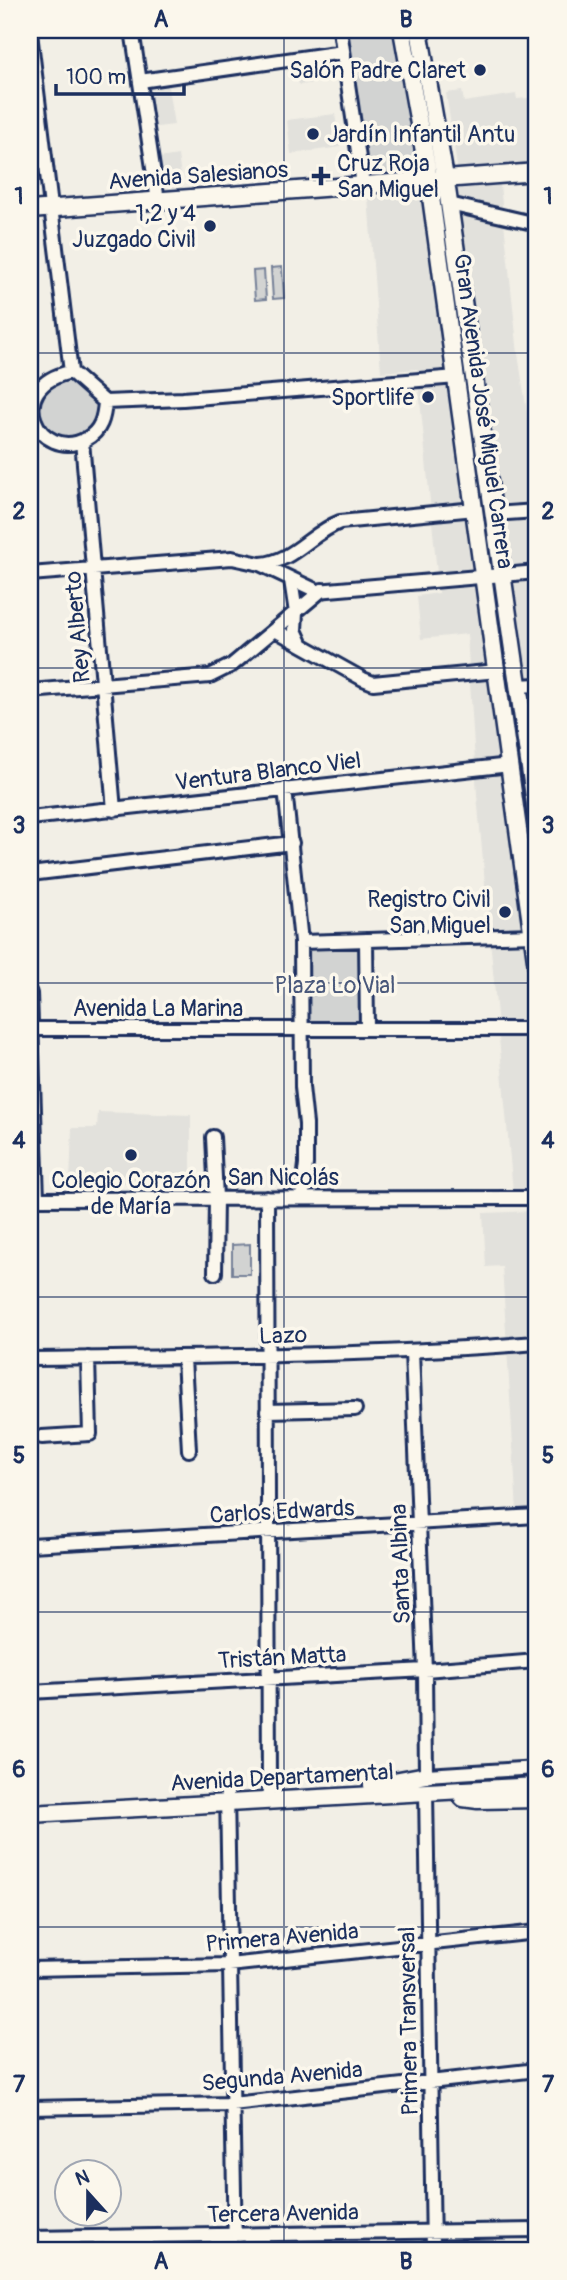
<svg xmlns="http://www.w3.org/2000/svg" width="567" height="2280" font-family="Pangolin,sans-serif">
<rect width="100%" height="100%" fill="#f2efe6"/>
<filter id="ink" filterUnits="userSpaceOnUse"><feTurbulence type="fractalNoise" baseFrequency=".0143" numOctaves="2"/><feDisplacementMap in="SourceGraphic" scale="14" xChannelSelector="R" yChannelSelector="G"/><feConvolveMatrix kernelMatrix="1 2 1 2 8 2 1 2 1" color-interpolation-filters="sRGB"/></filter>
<g filter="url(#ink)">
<path fill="#e2e1dc" d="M327 64 329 81 299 85 296 68Z
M168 87 174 125 149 128 143 91Z
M462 91 464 102 516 94 517 99 537 97V164L458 173 446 93Z
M335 114 340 147 291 154 287 120Z
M178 155 183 190 164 193 159 158Z
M500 185 518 354 537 477V1191L513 1192 477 795 467 634 421 639 417 596 439 593 417 369 381 372 368 197Z
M98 1112 191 1115V1182L70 1183 72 1128H97Z
M537 1211V1510L517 1512 502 1266 486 1267 483 1213Z"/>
<path fill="#d2d3d2" stroke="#768198" stroke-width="2" d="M344 30H397L420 167 415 172 370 176 365 172Z
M282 267 284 298 273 299 271 268Z
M264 270 266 299 255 300 253 271Z
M66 375 81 390 102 405 91 432 62 441 42 429 35 399Z
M362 946 364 1023 309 1024 307 947Z
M250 1244V1274H232V1245Z"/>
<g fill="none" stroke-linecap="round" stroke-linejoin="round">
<defs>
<path id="minor" d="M132 30 158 201
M340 30 363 185
M30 33 71 372
M140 81 343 52
M449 204 537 224
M71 372 105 402C104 417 101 431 86 439 39 464 1 386 71 372Z
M105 402 183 399 457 377
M82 441 114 810
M493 514 537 511
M261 564C293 562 311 533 340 522L475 509
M30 574 232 558 260 564 317 591 537 572
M291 580 296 613 295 630 302 645
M275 630 363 679 373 683 497 671
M518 686 537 685
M30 691 210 676 232 665 322 590
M285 789 301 942 302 1087 306 1124V1164L302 1198
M30 818 510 765
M30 874 292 843
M366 940 367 1028
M301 942 533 935
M30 993 37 1199
M30 1029H537
M213 1137 216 1198 215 1273
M267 1198 269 1790
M30 1199 537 1198
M412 1352 425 1670 426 1775 537 1768
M184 1358 189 1450
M30 1359C199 1357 368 1356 537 1343
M267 1411 355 1409
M42 1437 90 1434 88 1358
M30 1545 537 1516
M30 1692 425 1670 537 1661
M426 1791 433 2250
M227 1793 235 2250
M30 1969 229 1965 537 1932
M30 2108 232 2104 537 2070
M30 2238 537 2230"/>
<path id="major" d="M402 30 427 168 537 967
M419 30 447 189 537 817
M30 210 537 172
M372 1785 426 1775
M463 1798 478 1800 537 1799
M30 1814 537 1786"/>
</defs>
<use href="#minor" stroke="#1b2f5e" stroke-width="18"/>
<use href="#major" stroke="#1b2f5e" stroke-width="21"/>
<use href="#minor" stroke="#fbf7ec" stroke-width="12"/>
<use href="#major" stroke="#fbf7ec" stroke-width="16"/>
</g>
</g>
<path fill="none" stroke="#1b2f5e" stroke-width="2" stroke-opacity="0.55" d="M284 30V2250M30 353H537M30 668H537M30 983H537M30 1297H537M30 1612H537M30 1927H537"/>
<g fill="#1b2f5e" stroke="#fbf7ec" stroke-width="2.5">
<circle cx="480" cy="70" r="7"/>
<circle cx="313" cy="134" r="7"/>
<path d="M317.5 165.5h7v7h7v7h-7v7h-7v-7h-7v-7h7z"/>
<circle cx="210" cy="226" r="7"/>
<circle cx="428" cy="397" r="7"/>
<circle cx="505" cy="912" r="7"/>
<circle cx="131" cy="1155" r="7"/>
</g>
<g text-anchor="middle" stroke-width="7" stroke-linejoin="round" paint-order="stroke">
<g font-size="23" fill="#1b2f5e" stroke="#fbf7ec" text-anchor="end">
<text x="466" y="78">Salón Padre Claret</text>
<text x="327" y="142" text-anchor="start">Jardín Infantil Antu</text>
<text x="337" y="171" text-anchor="start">Cruz Roja<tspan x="337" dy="26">San Miguel</tspan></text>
<text x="196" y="221">1,2 y 4<tspan x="196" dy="26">Juzgado Civil</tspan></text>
<text x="414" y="405">Sportlife</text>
<text x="491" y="907">Registro Civil<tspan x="491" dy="26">San Miguel</tspan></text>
<text x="131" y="1188" text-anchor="middle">Colegio Corazón<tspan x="131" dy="26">de María</tspan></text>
</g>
<g font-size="23" fill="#1b2f5e" stroke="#fbf7ec">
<text transform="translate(198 175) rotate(-4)" y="8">Avenida Salesianos</text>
<text transform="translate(484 411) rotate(82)" y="8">Gran Avenida José Miguel Carrera</text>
<text transform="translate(77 627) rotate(-95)" y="8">Rey Alberto</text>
<text transform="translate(268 771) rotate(-7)" y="8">Ventura Blanco Viel</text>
<text x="158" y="1016">Avenida La Marina</text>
<text x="283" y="1185">San Nicolás</text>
<text transform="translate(283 1335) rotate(-2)" y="8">Lazo</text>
<text transform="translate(282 1511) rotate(-3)" y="8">Carlos Edwards</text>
<text transform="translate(400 1564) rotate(-92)" y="8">Santa Albina</text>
<text transform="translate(282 1657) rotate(-3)" y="8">Tristán Matta</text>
<text transform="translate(282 1777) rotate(-3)" y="8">Avenida Departamental</text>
<text transform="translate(282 1937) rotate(-5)" y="8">Primera Avenida</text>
<text transform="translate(408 2021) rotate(-91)" y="8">Primera Transversal</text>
<text transform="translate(282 2076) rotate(-5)" y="8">Segunda Avenida</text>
<text transform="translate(283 2213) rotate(-1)" y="8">Tercera Avenida</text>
</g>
<g font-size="23" fill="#49587b" stroke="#fbf7ec">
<text x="335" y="993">Plaza Lo Vial</text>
</g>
</g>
<rect width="567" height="2280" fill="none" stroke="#fbf7ec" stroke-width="77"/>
<g transform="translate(88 2193) rotate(339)"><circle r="33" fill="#fbf7ec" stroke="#a1a7b3" stroke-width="2"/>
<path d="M0-5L12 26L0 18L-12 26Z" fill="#1b2f5e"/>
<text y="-10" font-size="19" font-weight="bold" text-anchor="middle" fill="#1b2f5e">N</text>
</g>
<path d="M56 84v10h128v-10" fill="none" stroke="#1b2f5e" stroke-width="3.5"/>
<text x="66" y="84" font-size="21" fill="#1b2f5e" stroke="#fbf7ec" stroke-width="5" paint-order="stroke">100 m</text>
<rect x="38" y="38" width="490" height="2204" fill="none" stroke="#1b2f5e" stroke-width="2.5"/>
<g font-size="23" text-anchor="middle" font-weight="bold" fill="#1b2f5e">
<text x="161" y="27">A</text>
<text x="406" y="27">B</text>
<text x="19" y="204">1</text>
<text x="548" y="204">1</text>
<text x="19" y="519">2</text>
<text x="548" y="519">2</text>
<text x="19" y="833">3</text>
<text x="548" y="833">3</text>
<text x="19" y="1148">4</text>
<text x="548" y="1148">4</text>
<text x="19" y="1463">5</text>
<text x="548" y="1463">5</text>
<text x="19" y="1777">6</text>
<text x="548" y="1777">6</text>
<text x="19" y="2092">7</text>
<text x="548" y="2092">7</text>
<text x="161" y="2269">A</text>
<text x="406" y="2269">B</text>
</g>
</svg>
